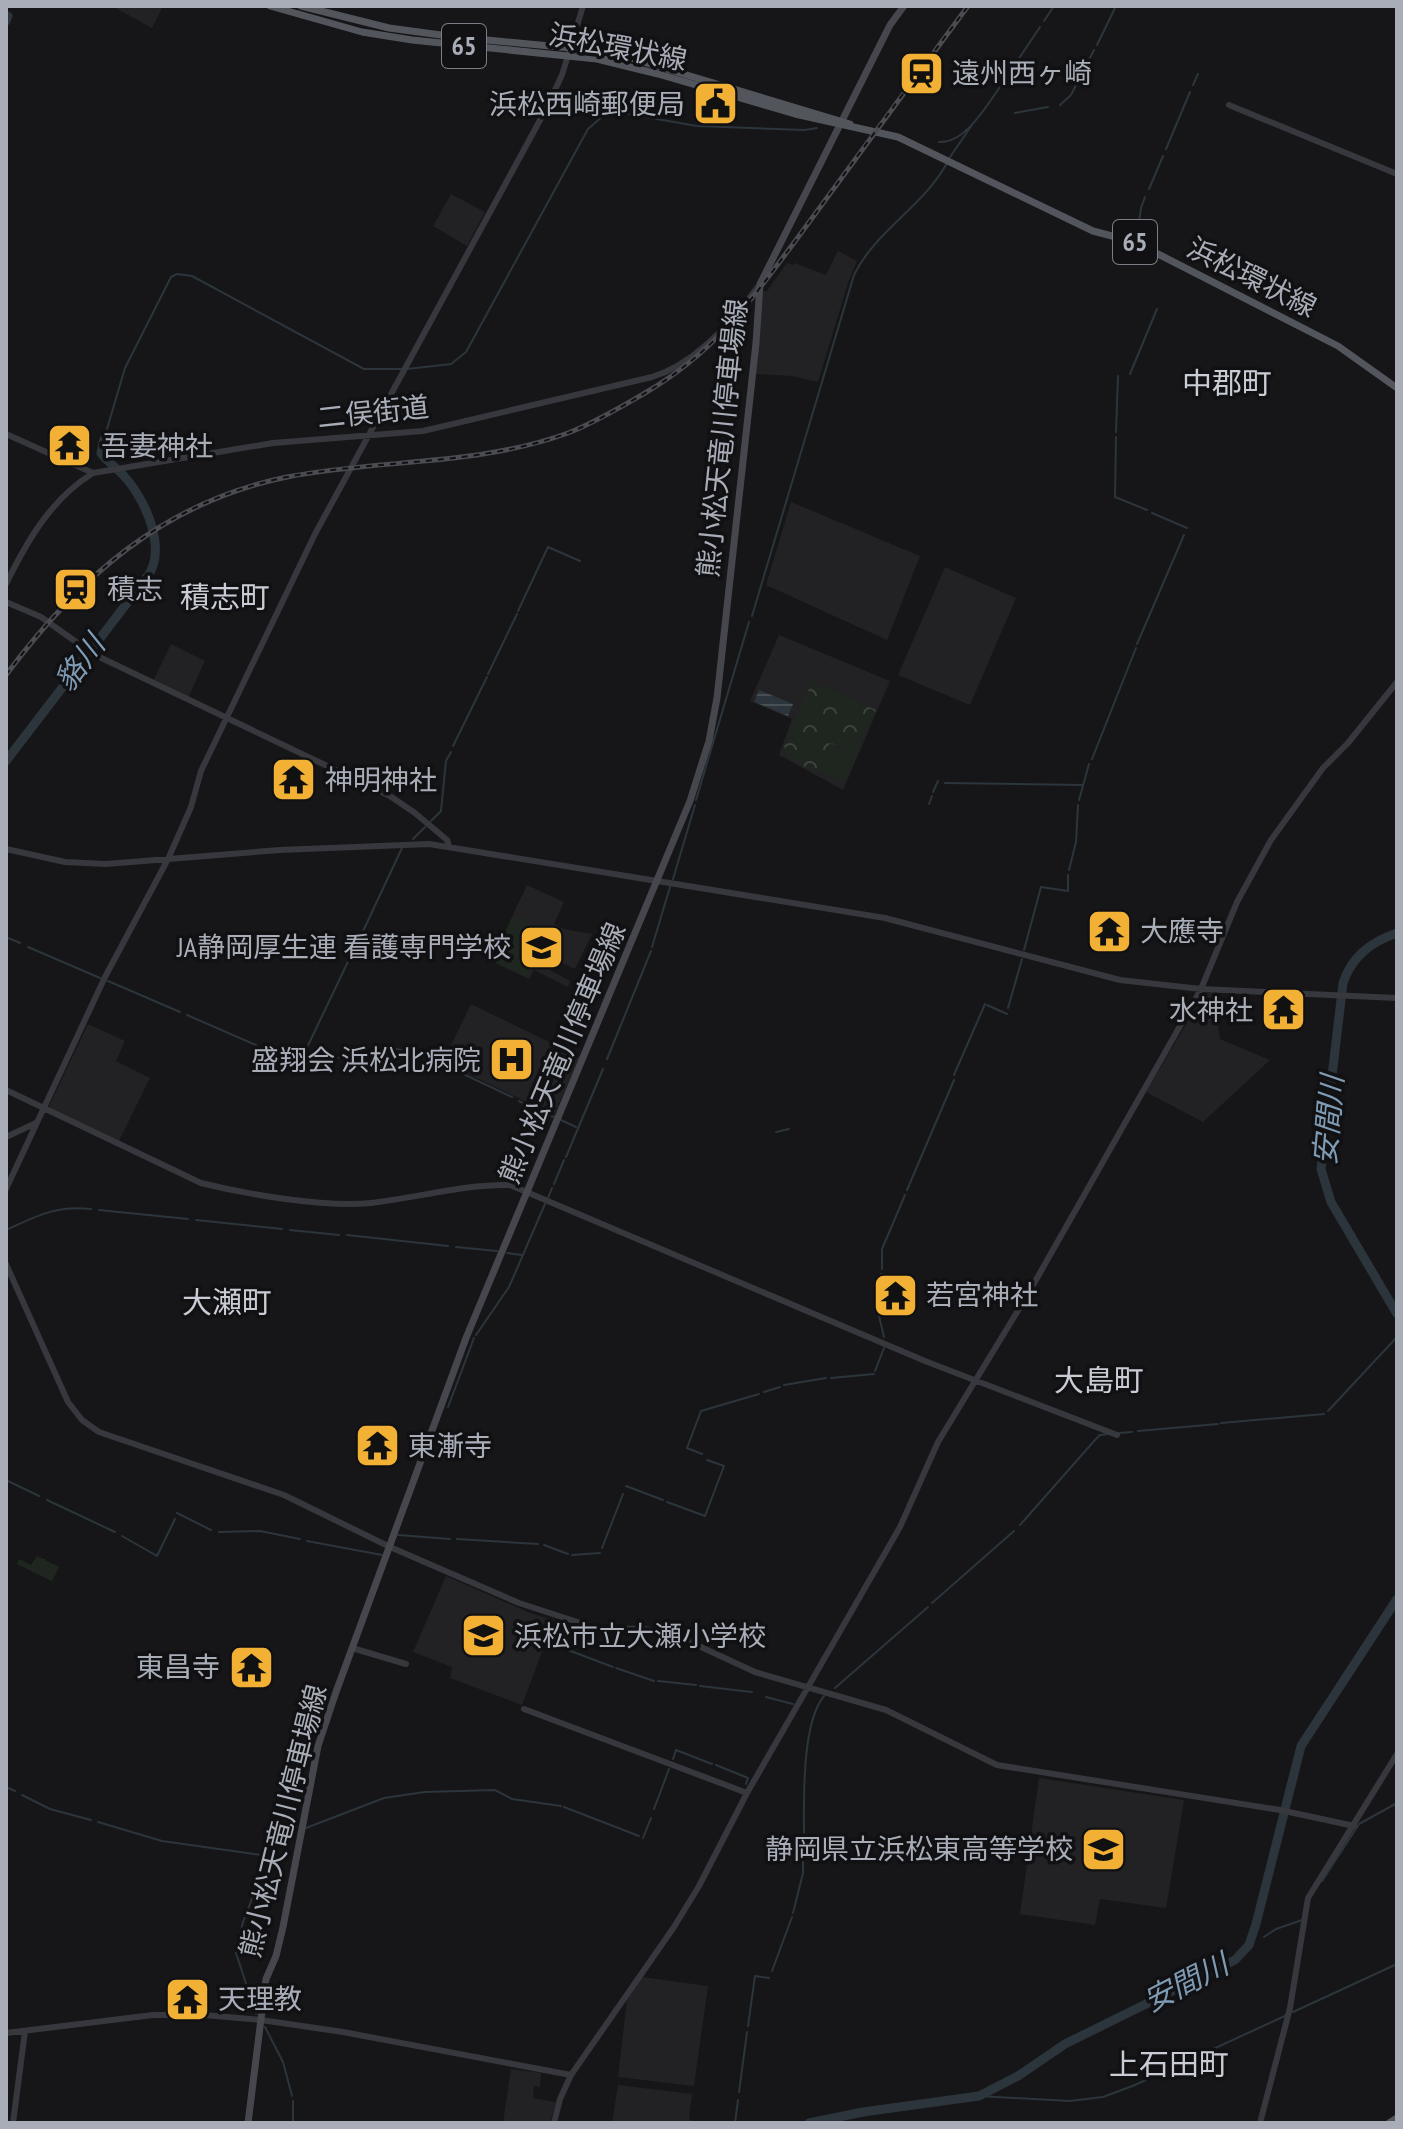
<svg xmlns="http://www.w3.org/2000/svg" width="1403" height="2129" font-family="'PT Sans Narrow','Noto Sans JP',sans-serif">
<defs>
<pattern id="park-crowns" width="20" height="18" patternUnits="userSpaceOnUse" patternTransform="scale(2)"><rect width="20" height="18" fill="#1e261f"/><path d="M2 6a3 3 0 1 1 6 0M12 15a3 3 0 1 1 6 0" fill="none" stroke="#3c433d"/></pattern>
<pattern id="water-rules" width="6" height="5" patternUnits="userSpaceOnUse" patternTransform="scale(2)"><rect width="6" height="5" fill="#2c353c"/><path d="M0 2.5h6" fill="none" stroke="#485056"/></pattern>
</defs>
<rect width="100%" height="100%" fill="#161618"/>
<path fill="#222225" d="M112 6H163L152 28Z
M451 194 485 212 467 246 433 226Z
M838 251 857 261 848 283 818 382 792 376 756 374 763 291H767L787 263 793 265 795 263 826 275Z
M791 502 920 556 887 640 766 585Z
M945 567 1016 598 970 705 898 675Z
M779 635 890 681 843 790 779 755 792 719 750 701Z
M171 644 205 661 188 698 153 681Z
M527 885 564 902 554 924 564 929 592 934 575 969 556 960 550 970 570 981 568 987 534 970 529 979 491 961Z
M1214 992 1220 1039 1270 1060 1203 1122 1146 1092 1204 994Z
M471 1004 580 1057 554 1115 443 1062Z
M88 1024 125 1041 116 1061 150 1078 119 1141 50 1109 49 1106Z
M446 1576 530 1613 554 1620 522 1705 450 1678 452 1667 413 1652Z
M1039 1778 1184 1800 1166 1908 1100 1899 1095 1925 1020 1914Z
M642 1977 708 1986 694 2086 618 2077 627 2000Z
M511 2069 541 2073 540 2087 534 2086 533 2098 556 2102 550 2123H503Z
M618 2085 692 2094 689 2118 692 2123H612Z"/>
<path fill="#1e261f" d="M830 744 855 755 843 782 818 770Z
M513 916 548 932 527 977 492 960Z"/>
<path fill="url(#park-crowns)" d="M812 682 876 710 855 754 830 743 816 773 789 758 784 746Z
M37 1556 59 1567 52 1581 17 1564 19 1559 31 1565Z"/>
<path fill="url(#water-rules)" d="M759 690 793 704 788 716 754 702Z"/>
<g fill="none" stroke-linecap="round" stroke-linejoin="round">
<path stroke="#2c353c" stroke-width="2" d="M1044 21 1054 6
M1097 45 1116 6
M1003 82 1040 27
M1193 85 1198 74
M1060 105 1071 95 1094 50
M1015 113 1048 107
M939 142C965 144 987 105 1000 87
M1166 149 1190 92
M950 157 972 125
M1149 189 1163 156
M1137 238 1141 208 1145 197
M407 369 451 364 466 352 588 129 604 115 617 112 697 126 805 130 817 128
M1130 374 1157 309
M6 375 7 373
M1116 432 1118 376
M1116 437 1115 497 1147 510
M104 439 125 368 171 277 177 274 192 276 364 369H401
M1152 513 1187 528
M518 611 548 547 580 561
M752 616 854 275C876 230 923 207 947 163
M1137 644 1184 535
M488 674 517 614
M453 746 487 677
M1092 759 1136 648
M945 783 1083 785
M933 792 938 781
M696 800 749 622
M1079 800 1089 764
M929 804 932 796
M431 821 441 811 446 761 451 752
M413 839 425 827
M1069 870 1076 842 1078 805
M673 879 695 805
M6 937 20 943
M357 944 402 848
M28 947 100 978
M652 947 670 887
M1024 950 1041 887 1068 891V875
M108 981 180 1012
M987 1005 1007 1014
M1008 1008 1022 959
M187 1015 256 1045
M264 1048 301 1060 344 1057
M354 1054 387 1047 423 1055 512 1097
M303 1056 354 949
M607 1059 651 951
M954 1075 985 1004
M519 1101 554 1117
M561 1120 576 1127
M776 1132 789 1129
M566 1157 603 1069
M554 1184 564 1160
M907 1190 954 1080
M548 1198 552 1188
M99 1210 188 1219
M196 1220 282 1229
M6 1230C37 1216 56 1205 91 1209
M290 1230 339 1235
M347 1235 448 1246
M456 1247 497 1251
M507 1253 522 1255
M882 1269V1249L905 1195
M881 1274V1308
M879 1316 884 1337
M476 1335 509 1287 545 1204
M875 1371 884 1348
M831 1378 874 1374
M784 1385 826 1378
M764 1392 780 1387
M448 1407 474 1338
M1328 1411 1397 1337
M1221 1423 1324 1414
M1138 1431 1218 1424
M1119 1433 1132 1432
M702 1454 687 1448 701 1411 759 1394
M6 1480 39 1496
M626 1486 663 1500
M47 1500 115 1532
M667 1502 705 1516 724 1466 707 1460
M177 1513 211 1530
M1020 1525 1095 1440 1100 1435 1108 1434
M219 1532 260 1531 300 1539
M398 1535 450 1539
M122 1536 157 1556 175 1519
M457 1539 538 1544
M307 1541 382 1555
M544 1545 568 1554
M602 1548 623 1494
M572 1555 600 1553
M932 1603 1014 1531
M552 1644 613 1667
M616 1668 654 1681
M658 1681 696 1685
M700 1686 752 1692
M835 1688 928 1607
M766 1697 793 1704
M673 1759 676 1750 712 1764
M716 1765 748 1778 746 1784
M6 1787 15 1791
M22 1795 50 1809 91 1820
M564 1807 639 1836
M654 1809 669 1769
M98 1822 162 1841 269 1856 279 1829
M280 1825 297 1827
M306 1828 384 1798 425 1792 495 1790 512 1799 561 1806
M643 1838 651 1818
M804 1839C804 1803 801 1724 824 1696
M1322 1881 1359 1824 1397 1803
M793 1913 803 1873V1844
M1264 1937 1276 1929 1302 1920
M237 1948 243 1922 267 1860
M236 1953 256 2014
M772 1971 792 1917
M1293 2012 1397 1964
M748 2026 755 1976 769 1978
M265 2027 283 2062 292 2096
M739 2092 747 2032
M979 2096 1070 2101 1103 2097 1135 2085 1287 2015
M293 2101V2123
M735 2123 738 2100"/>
<path stroke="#2c353c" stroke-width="9" d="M6 21 8 16
M6 761 147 577C168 549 145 498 123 475 116 467 107 462 101 453L104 439
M1397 933C1371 942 1352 956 1343 983L1321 1169 1331 1202 1397 1314
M809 2123 863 2112 979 2096 1018 2076 1065 2044 1235 1960 1249 1945 1256 1924 1301 1746 1397 1599"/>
<path stroke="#37383d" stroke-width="6" d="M1229 105 1397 174
M6 434 93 473
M6 584C27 541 51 499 93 473L273 443 423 431 652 377C695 364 734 320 760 284
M6 602 41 617 93 654 390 796 415 813 447 840 449 846
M6 849 65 862 106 864 280 850 429 844 885 918 1120 980 1201 989 1397 998
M6 1090 201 1183C245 1194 326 1208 371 1203 417 1198 463 1184 510 1185L925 1361 1117 1435
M6 1137 36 1123
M6 1189 105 977 168 859 191 807 201 771 315 534 545 111 562 75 583 6
M6 1264 68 1402 82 1420 99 1432 284 1495 390 1547 519 1603 596 1628 644 1629 675 1635 755 1672 886 1710 997 1765 1280 1810 1354 1826
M352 1648 406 1664
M524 1709 747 1793
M6 2033 153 2015H204L261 2020 343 2032 571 2075
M13 2123 25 2031
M554 2123 560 2099 571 2075 674 1927 699 1886 747 1793 900 1527 938 1442 1028 1294 1201 989 1237 902 1271 840 1323 768 1348 743 1397 682
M1260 2123 1290 2008 1308 1898 1397 1754"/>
<path stroke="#45474d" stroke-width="7" d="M248 2123 266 1979 276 1956 283 1927 318 1746 336 1692 466 1338 690 801 709 741 717 698 756 343 760 284 890 25 904 6"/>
<path stroke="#53555c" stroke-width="7" d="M270 6 362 32 412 40 597 59 658 74 795 114 898 137 1093 231 1131 241 1164 257 1338 346 1397 388
M301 6 389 28 456 37 571 48 630 58 850 124
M1389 2123 1397 2118"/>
<defs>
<path id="rail" d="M6 675C79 577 164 502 287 477 380 459 478 466 568 433 594 423 621 407 645 393 715 352 749 303 796 240 853 162 910 84 968 6"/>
</defs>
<use href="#rail" stroke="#4a4c52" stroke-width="5"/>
<use href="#rail" stroke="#111113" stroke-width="2" stroke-dasharray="6" stroke-linecap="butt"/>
</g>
<defs>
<symbol id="station-square" viewBox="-11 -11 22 22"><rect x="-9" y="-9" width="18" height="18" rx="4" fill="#f2b134" stroke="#111113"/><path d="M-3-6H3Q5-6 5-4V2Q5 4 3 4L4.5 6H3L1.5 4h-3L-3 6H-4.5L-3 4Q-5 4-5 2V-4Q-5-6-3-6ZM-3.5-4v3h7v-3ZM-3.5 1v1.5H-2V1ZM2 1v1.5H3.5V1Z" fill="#111"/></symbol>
<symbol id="civic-square" viewBox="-11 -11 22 22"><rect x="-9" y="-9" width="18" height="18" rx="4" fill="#f2b134" stroke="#111113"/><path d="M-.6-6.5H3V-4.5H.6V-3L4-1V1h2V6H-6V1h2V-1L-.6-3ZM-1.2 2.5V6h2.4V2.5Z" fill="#111"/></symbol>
<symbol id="temple-square" viewBox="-11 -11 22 22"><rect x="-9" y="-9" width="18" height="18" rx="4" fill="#f2b134" stroke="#111113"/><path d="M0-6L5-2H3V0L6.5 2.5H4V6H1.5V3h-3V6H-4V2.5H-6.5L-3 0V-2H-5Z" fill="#111"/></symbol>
<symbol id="university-square" viewBox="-11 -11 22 22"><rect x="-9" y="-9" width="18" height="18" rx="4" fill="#f2b134" stroke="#111113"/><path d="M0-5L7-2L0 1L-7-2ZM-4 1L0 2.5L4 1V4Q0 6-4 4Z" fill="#111"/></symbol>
<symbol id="hospital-square" viewBox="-11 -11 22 22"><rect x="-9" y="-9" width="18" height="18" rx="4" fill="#f2b134" stroke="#111113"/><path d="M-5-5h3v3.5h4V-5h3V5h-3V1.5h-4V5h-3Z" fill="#111"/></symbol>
<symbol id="school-square" viewBox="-11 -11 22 22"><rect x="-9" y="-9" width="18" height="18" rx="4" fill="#f2b134" stroke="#111113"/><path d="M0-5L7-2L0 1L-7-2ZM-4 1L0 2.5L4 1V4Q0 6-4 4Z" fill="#111"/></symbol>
</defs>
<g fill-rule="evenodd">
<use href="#station-square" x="896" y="48" width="51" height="51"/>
<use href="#civic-square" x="690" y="78" width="51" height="51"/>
<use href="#temple-square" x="44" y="420" width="51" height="51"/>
<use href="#station-square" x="50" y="564" width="51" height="51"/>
<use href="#temple-square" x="268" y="754" width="51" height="51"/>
<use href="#temple-square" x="1084" y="906" width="51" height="51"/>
<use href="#university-square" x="516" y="922" width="51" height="51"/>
<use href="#temple-square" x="1258" y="984" width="51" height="51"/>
<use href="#hospital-square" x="486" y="1034" width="51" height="51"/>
<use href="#temple-square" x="870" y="1270" width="51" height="51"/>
<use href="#temple-square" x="352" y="1420" width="51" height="51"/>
<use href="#school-square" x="458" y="1610" width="51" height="51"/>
<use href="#temple-square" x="226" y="1642" width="51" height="51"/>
<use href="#school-square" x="1078" y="1824" width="51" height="51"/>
<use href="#temple-square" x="162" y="1974" width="51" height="51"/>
</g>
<g text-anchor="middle" stroke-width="7" stroke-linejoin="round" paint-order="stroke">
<g fill="#111113" stroke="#7b7e86" stroke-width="2">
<rect x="442" y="24" width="44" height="44" rx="6"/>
<rect x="1113" y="220" width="44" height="44" rx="6"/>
</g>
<g font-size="26" font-weight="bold" fill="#a8adb8">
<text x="464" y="55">65</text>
<text x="1135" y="251">65</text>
</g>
<g font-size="28" fill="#a8adb8" stroke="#111113">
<text transform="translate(618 47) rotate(11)" y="10">浜松環状線</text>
<text transform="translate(1252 277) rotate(27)" y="10">浜松環状線</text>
<text transform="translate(373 412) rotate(-6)" y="10">二俣街道</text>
<text transform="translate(722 438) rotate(-84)" y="10">熊小松天竜川停車場線</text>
<text transform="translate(562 1053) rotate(-67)" y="10">熊小松天竜川停車場線</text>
<text transform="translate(283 1821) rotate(-76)" y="10">熊小松天竜川停車場線</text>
</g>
<g font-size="28" fill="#a8adb8" stroke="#111113" text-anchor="start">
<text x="952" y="83">遠州西ヶ崎</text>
<text x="685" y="114" text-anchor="end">浜松西崎郵便局</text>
<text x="101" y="456">吾妻神社</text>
<text x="107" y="599">積志</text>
<text x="325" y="790">神明神社</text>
<text x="1140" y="941">大應寺</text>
<text x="511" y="957" text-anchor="end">JA静岡厚生連 看護専門学校</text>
<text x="1253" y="1020" text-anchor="end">水神社</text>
<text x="481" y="1070" text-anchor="end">盛翔会 浜松北病院</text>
<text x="926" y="1305">若宮神社</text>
<text x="408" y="1456">東漸寺</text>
<text x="514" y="1646">浜松市立大瀬小学校</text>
<text x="220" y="1677" text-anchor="end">東昌寺</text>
<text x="1073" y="1859" text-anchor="end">静岡県立浜松東高等学校</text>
<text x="218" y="2009">天理教</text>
</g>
<g font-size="30" fill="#c9ccd4" stroke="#111113">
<text x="1227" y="394">中郡町</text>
<text x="225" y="608">積志町</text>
<text x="227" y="1313">大瀬町</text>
<text x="1099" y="1391">大島町</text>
<text x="1169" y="2075">上石田町</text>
</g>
<g font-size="30" font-style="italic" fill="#7f9bb3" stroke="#111113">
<text transform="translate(80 663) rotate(-53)" y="10">貉川</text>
<text transform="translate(1329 1120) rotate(-85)" y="10">安間川</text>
<text transform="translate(1186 1983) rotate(-27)" y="10">安間川</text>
</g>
</g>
<rect width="1403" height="2129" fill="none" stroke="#a8adb8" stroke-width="16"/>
</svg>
